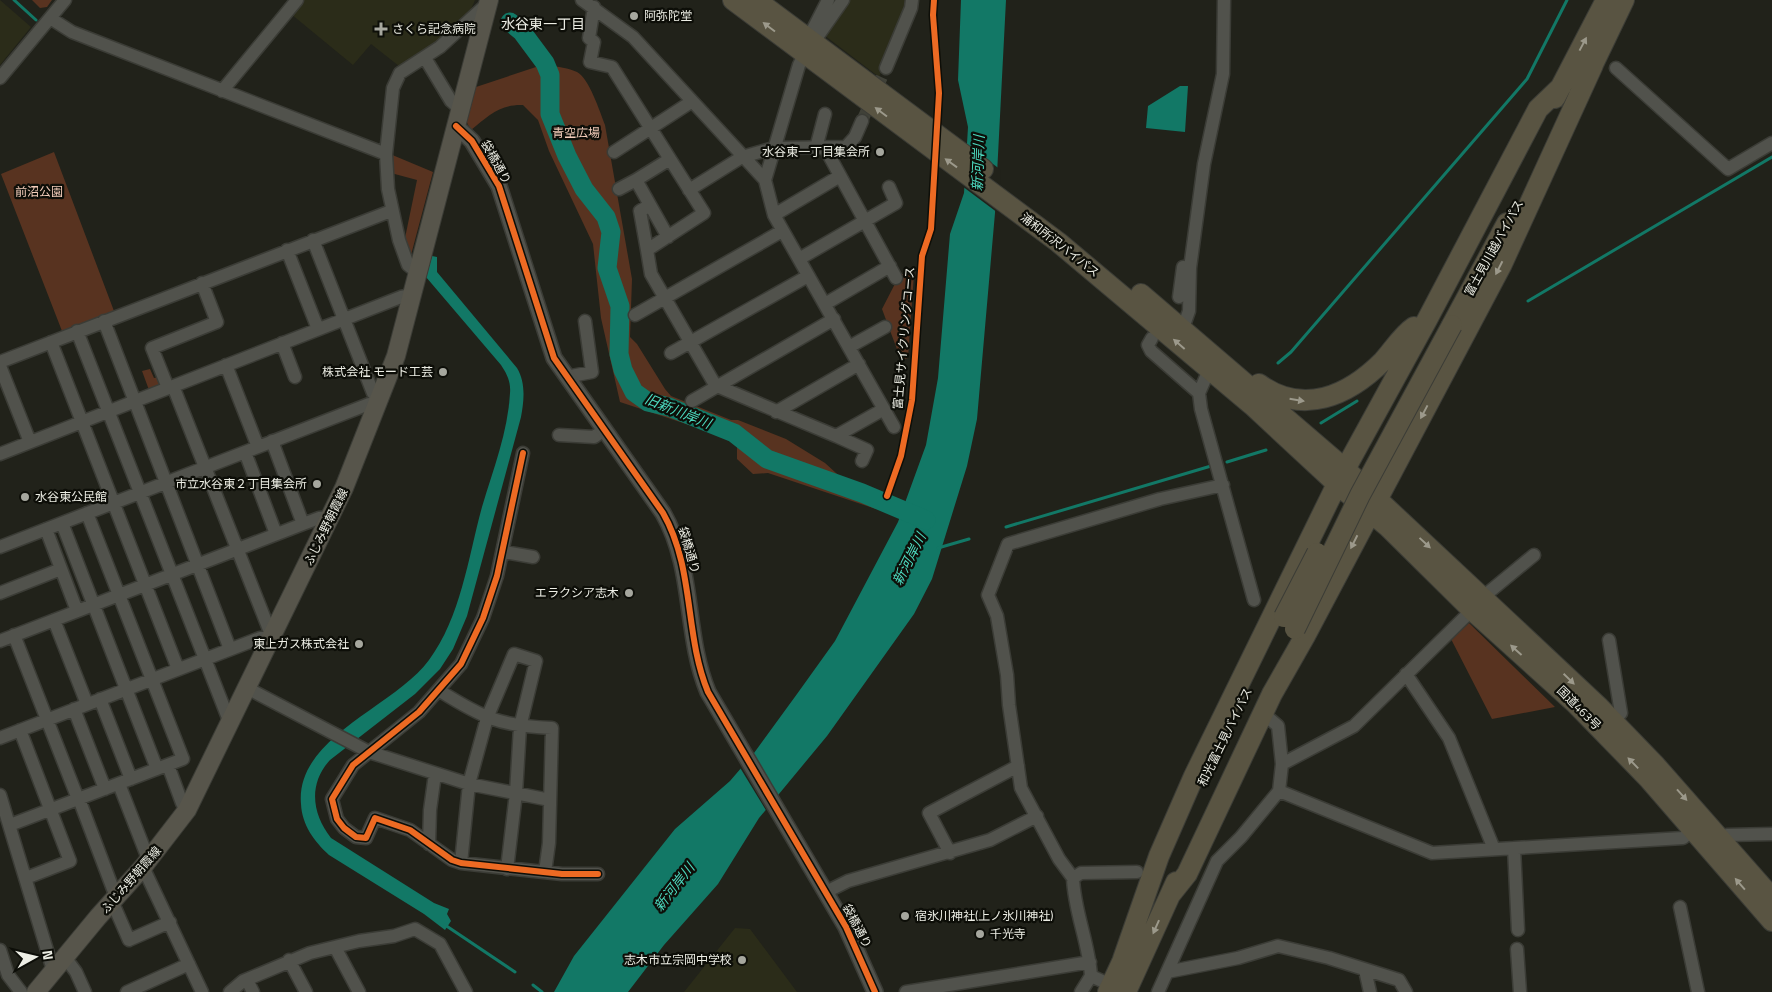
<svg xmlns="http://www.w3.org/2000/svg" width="1772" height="992" font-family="'Titillium Web','Noto Sans JP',sans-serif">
<rect width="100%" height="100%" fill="#21221a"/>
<path fill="#2b2c19" d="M0 0 31 27 0 65Z
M303 0H475L469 14 436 43 399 66 371 44 353 65 291 14Z
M848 0H910L879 77 824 35Z
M735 928 750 929 797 992H684Z"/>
<path fill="#583320" d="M32 0H52L47 7 40 8Z
M549 65C557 67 569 68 577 72 589 78 600 112 605 125L632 279 630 337 637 344 665 389 671 396 731 420H738L786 439 825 463 847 483 883 494 876 509 768 473 753 474 737 459V441L620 402 601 318 593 244 549 151 538 120 523 105C500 104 488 116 471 130L466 121 476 87 536 67Z
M54 152 114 311 62 331 1 174Z
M390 154 433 172 411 255 405 238 417 180 391 173Z
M900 274H914L908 358 901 360 882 309Z
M150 369 154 378 159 377 160 386 149 390 142 371Z
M1469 623 1555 707 1492 719 1451 639Z"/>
<path fill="#127866" d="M961 0H1006L995 213 977 419 967 466 932 579 914 614 827 736 759 818 718 884 664 945 628 992H554L574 956 675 829 730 781 754 753 797 694 835 641 898 522 926 445 938 378 950 234 964 193 968 127 958 80Z
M1180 86H1188L1185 132 1146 128 1148 106Z
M432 256 437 257V272L517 368C526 383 524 401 521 417L467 616 453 649 440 669 415 694 330 760C308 784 312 814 331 838L434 903 449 909 447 914 451 921 445 930 424 914 329 855C314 841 302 825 301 804 295 737 395 707 429 660 461 617 468 558 482 507 493 470 508 432 510 393 511 382 507 374 501 365L426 277Z"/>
<path fill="#21221a" d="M965 143 1001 170 998 213 962 186Z
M752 752 778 798 767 812 739 766Z"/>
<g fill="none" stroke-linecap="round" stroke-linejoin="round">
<path stroke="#127866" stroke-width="3" d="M14 0 36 20
M1528 301 1772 157
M1278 363 1291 352 1527 79 1567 0
M1321 423 1357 401
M1227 462 1266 450
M1006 527 1211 466
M938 548 969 539
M445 925 515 972
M533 985 542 992"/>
<path stroke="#127866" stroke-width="19" d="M510 22 522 32 545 63 550 75V114L567 156 584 189 606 217 611 232 607 268 620 306 619 354 623 370 634 392 648 402 669 407 734 433 767 459 862 493 926 520"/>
<path stroke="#404138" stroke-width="12" stroke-dasharray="12 6" stroke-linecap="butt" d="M862 121 886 68"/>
<defs>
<path id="minor" d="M582 0 633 37 765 180 774 215 894 427
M594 7 589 38 594 42 590 62 612 67 704 213 647 250 651 274 714 383 717 386 836 436 884 409
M50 18 72 32 386 154
M808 39 828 0
M813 43 843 0
M425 58 451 101 460 109
M886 68 911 8 912 0
M1616 68 1728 169 1772 143
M0 78 65 0
M222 91 297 0
M816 148 825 114
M825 148 896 278
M614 152 691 102
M765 180 799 65 804 55
M619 189 636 180
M689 190 742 157 774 148 846 147 855 137 862 121
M774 215 840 176
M668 237 636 180 670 159
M313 240 373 393 380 400
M287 250 318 329
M647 250 640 211 650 205
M799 259 896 203 889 187
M418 273 408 265 399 240 388 189 386 154 393 88 400 73 440 47 488 3
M1179 297 1183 267
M825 304 890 266
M635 315 782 231
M104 321 230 649
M1183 328 1189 311 1190 268 1204 164 1223 74 1224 0
M77 331 230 723
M1152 338 1148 345 1151 351 1199 393
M51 342 178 669
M282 343 295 377
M849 347 885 327
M671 353 808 276
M0 362 391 211
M226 365 258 447
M0 366 30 442
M1209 370 1199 393 1201 409 1254 600
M566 377 592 372 585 321
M168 388 152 348 217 322 202 283
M692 401 834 319
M776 412 859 364
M559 435 594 437 604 430
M836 436 867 450 862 461
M272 441 303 524
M245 452 276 534
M523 453 497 576 483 618 461 664 419 712 353 765 332 799 337 819 344 828 356 837 366 838 375 818 410 830 452 860 461 863 562 874H598
M0 454 401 297 412 295
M62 523 157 769
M46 529 77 611
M0 547 369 404H379
M504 552 533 557
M0 593 61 569
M1483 597 1534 555
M54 620 87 704
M14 635 78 799
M1609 640 1621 713 1613 722
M0 641 303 524 319 518 330 517
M1406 674 1449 738 1494 849
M247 688 369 752 469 784 550 800
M440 691C483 718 500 726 552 728L549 843 545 872
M100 699 131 779
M74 709 105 789
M20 730 70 861 26 878
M0 738 260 638 272 637 173 386
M1282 764 1354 726 1472 610
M168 765 182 803 187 810
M119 784 149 861
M1279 791 1432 853 1683 838 1693 829
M0 795 53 970
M79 799 116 897
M10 825 183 759 87 513
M1722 840 1727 835 1772 834
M429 844 430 810 435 774
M1514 848 1518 930
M950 853 929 813 1018 766
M461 863 469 784 487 718 514 654 536 661 520 727 516 793 507 869
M143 867 202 992
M1073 878 1059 859 1021 788 1009 705 1007 675 997 616 988 595 1008 544 1160 499 1223 485
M826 892 848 881 990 840 1037 816
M112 901 129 940 170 922
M1680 907 1698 992
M335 947 359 992
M1517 949 1520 992
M0 950 8 975 21 992
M64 956 76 972 85 992
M289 960 306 992
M1365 970 1370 992
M1167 972 1238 958 1278 946 1329 958 1399 980 1406 992
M247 980 253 992
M1111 985 1091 976C1089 943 1074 911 1073 878L1081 873 1137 872
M127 992 189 964
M230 992 243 981 310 953 359 941 394 936 415 929 440 944 466 992
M906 992 1090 962
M1081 992 1091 976
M1158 992 1217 861 1241 837 1279 791 1282 764 1278 726 1263 713"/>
<path id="tertiary" d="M456 126 472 141 499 186 554 358 663 513C695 569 684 634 708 692L846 927 875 992"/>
<path id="secondary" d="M36 992 98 917 143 867 187 810 344 488 396 356 489 0"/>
<path id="trunk" d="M733 0 1058 242 1252 405 1337 484 1387 526 1472 610 1575 703 1648 778 1772 921
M756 0 983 169
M1587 77 1624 0
M1555 98 1606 0
M1141 294 1345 469 1598 706 1656 766 1772 898
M1452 325 1507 223
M1259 384C1303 416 1348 396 1383 361 1393 350 1402 335 1414 327
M1171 894 1187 874 1272 694 1305 636 1502 264 1593 65
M1123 959 1159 856 1194 776 1337 484 1427 320 1538 109 1561 87
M1108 992 1128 949
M1126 992 1176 882"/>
</defs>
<use href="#minor" stroke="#3b3c36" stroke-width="15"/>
<use href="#tertiary" stroke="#3b3c36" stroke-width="18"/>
<use href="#secondary" stroke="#3b3c36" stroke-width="20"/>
<use href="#trunk" stroke="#3b3c36" stroke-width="22"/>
<use href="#minor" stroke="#51524c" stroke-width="12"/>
<use href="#tertiary" stroke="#51524c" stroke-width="15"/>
<use href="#secondary" stroke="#57554b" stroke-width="18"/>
<use href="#trunk" stroke="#595442" stroke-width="20"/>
<defs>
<path id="trunk-bridge" d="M1284 617 1317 553
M1295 629 1360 495 1452 325"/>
</defs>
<use href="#trunk-bridge" stroke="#3b3c36" stroke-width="22" stroke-linecap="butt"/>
<use href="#trunk-bridge" stroke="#595442" stroke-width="20"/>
<defs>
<path id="cycleway" d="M456 126 472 141 499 186 554 358 663 513C695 569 684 634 708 692L846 927 875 992
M523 453 497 576 483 618 461 664 419 712 353 765 332 799 337 819 344 828 356 837 366 838 375 818 410 830 452 860 461 863 562 874H598
M887 496 901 456 912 400 922 256 931 229 939 93 933 15 934 0"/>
</defs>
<use href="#cycleway" stroke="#0d0e08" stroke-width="9"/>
<use href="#cycleway" stroke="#ed6a23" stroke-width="6"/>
</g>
<defs><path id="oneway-solid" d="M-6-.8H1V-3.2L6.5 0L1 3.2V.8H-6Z" transform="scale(1.25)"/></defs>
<g fill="#9c998b">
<use href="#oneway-solid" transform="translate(769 27) rotate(-143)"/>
<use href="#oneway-solid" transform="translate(1583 44) rotate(-62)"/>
<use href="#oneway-solid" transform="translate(881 112) rotate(-143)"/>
<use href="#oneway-solid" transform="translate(951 163) rotate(-144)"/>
<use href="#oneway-solid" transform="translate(1499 268) rotate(117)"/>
<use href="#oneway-solid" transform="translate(1179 344) rotate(-139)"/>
<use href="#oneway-solid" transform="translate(1297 400) rotate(9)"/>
<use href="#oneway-solid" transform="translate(1424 412) rotate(118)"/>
<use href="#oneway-solid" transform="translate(1354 542) rotate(117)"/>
<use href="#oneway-solid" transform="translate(1425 543) rotate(43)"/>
<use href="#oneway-solid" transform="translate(1516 650) rotate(-138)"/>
<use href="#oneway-solid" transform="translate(1569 679) rotate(44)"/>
<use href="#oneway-solid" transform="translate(1633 763) rotate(-134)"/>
<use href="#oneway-solid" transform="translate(1682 795) rotate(48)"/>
<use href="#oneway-solid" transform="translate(1740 884) rotate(-131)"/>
<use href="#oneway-solid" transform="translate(1156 927) rotate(114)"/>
</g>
<g fill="#a6a79e" stroke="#0d0e08" stroke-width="2">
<circle cx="634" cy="16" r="5"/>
<path d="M378.5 21.5h5v5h5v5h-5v5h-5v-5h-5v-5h5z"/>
<circle cx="880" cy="152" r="5"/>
<circle cx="443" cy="372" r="5"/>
<circle cx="317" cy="484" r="5"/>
<circle cx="25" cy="497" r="5"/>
<circle cx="629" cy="593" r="5"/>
<circle cx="359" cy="644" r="5"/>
<circle cx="905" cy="916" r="5"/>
<circle cx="980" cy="934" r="5"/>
<circle cx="742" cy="960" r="5"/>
</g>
<g text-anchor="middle" stroke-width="4.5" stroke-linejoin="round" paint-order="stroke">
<g font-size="12" fill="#edeee5" stroke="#0d0e08" text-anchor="end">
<text x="644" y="20" text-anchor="start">阿弥陀堂</text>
<text x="392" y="33" text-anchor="start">さくら記念病院</text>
<text x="870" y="156">水谷東一丁目集会所</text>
<text x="433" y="376">株式会社 モード工芸</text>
<text x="307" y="488">市立水谷東２丁目集会所</text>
<text x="35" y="501" text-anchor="start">水谷東公民館</text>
<text x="619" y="597">エラクシア志木</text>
<text x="349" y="648">東上ガス株式会社</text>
<text x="915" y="920" text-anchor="start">宿氷川神社(上ノ氷川神社)</text>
<text x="990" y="938" text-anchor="start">千光寺</text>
<text x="732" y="964">志木市立宗岡中学校</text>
</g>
<g font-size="12" fill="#f4cdbb" stroke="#0d0e08">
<text x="576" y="137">青空広場</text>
<text x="39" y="196">前沼公園</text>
</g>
<g font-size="12" fill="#edeee5" stroke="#0d0e08">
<text transform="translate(496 162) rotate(61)" y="4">袋橋通り</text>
<text transform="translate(1060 245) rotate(38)" y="4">浦和所沢バイパス</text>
<text transform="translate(1494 248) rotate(-61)" y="4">富士見川越バイパス</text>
<text transform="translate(904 338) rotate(-85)" y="4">富士見サイクリングコース</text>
<text transform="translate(326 527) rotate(-64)" y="4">ふじみ野朝霞線</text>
<text transform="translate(689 550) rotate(74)" y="4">袋橋通り</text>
<text transform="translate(1579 708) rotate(45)" y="4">国道463号</text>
<text transform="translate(1225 737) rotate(-64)" y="4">和光富士見バイパス</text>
<text transform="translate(131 880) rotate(-49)" y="4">ふじみ野朝霞線</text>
<text transform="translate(857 926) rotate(62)" y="4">袋橋通り</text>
</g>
<g font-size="14" fill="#edeee5" stroke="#0d0e08">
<text x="543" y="29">水谷東一丁目</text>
</g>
<g font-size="14" font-style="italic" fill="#4cd8be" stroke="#0d0e08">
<text transform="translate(978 163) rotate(-88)" y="5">新河岸川</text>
<text transform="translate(678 411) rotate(22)" y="5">旧新川岸川</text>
<text transform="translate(909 559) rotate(-63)" y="5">新河岸川</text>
<text transform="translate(674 887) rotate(-52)" y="5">新河岸川</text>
</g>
</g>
<g transform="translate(35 957) rotate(82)" stroke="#0d0e08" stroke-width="4" paint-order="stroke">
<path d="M0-4L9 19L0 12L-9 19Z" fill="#edeee5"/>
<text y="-8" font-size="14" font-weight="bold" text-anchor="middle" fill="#edeee5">N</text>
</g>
</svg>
